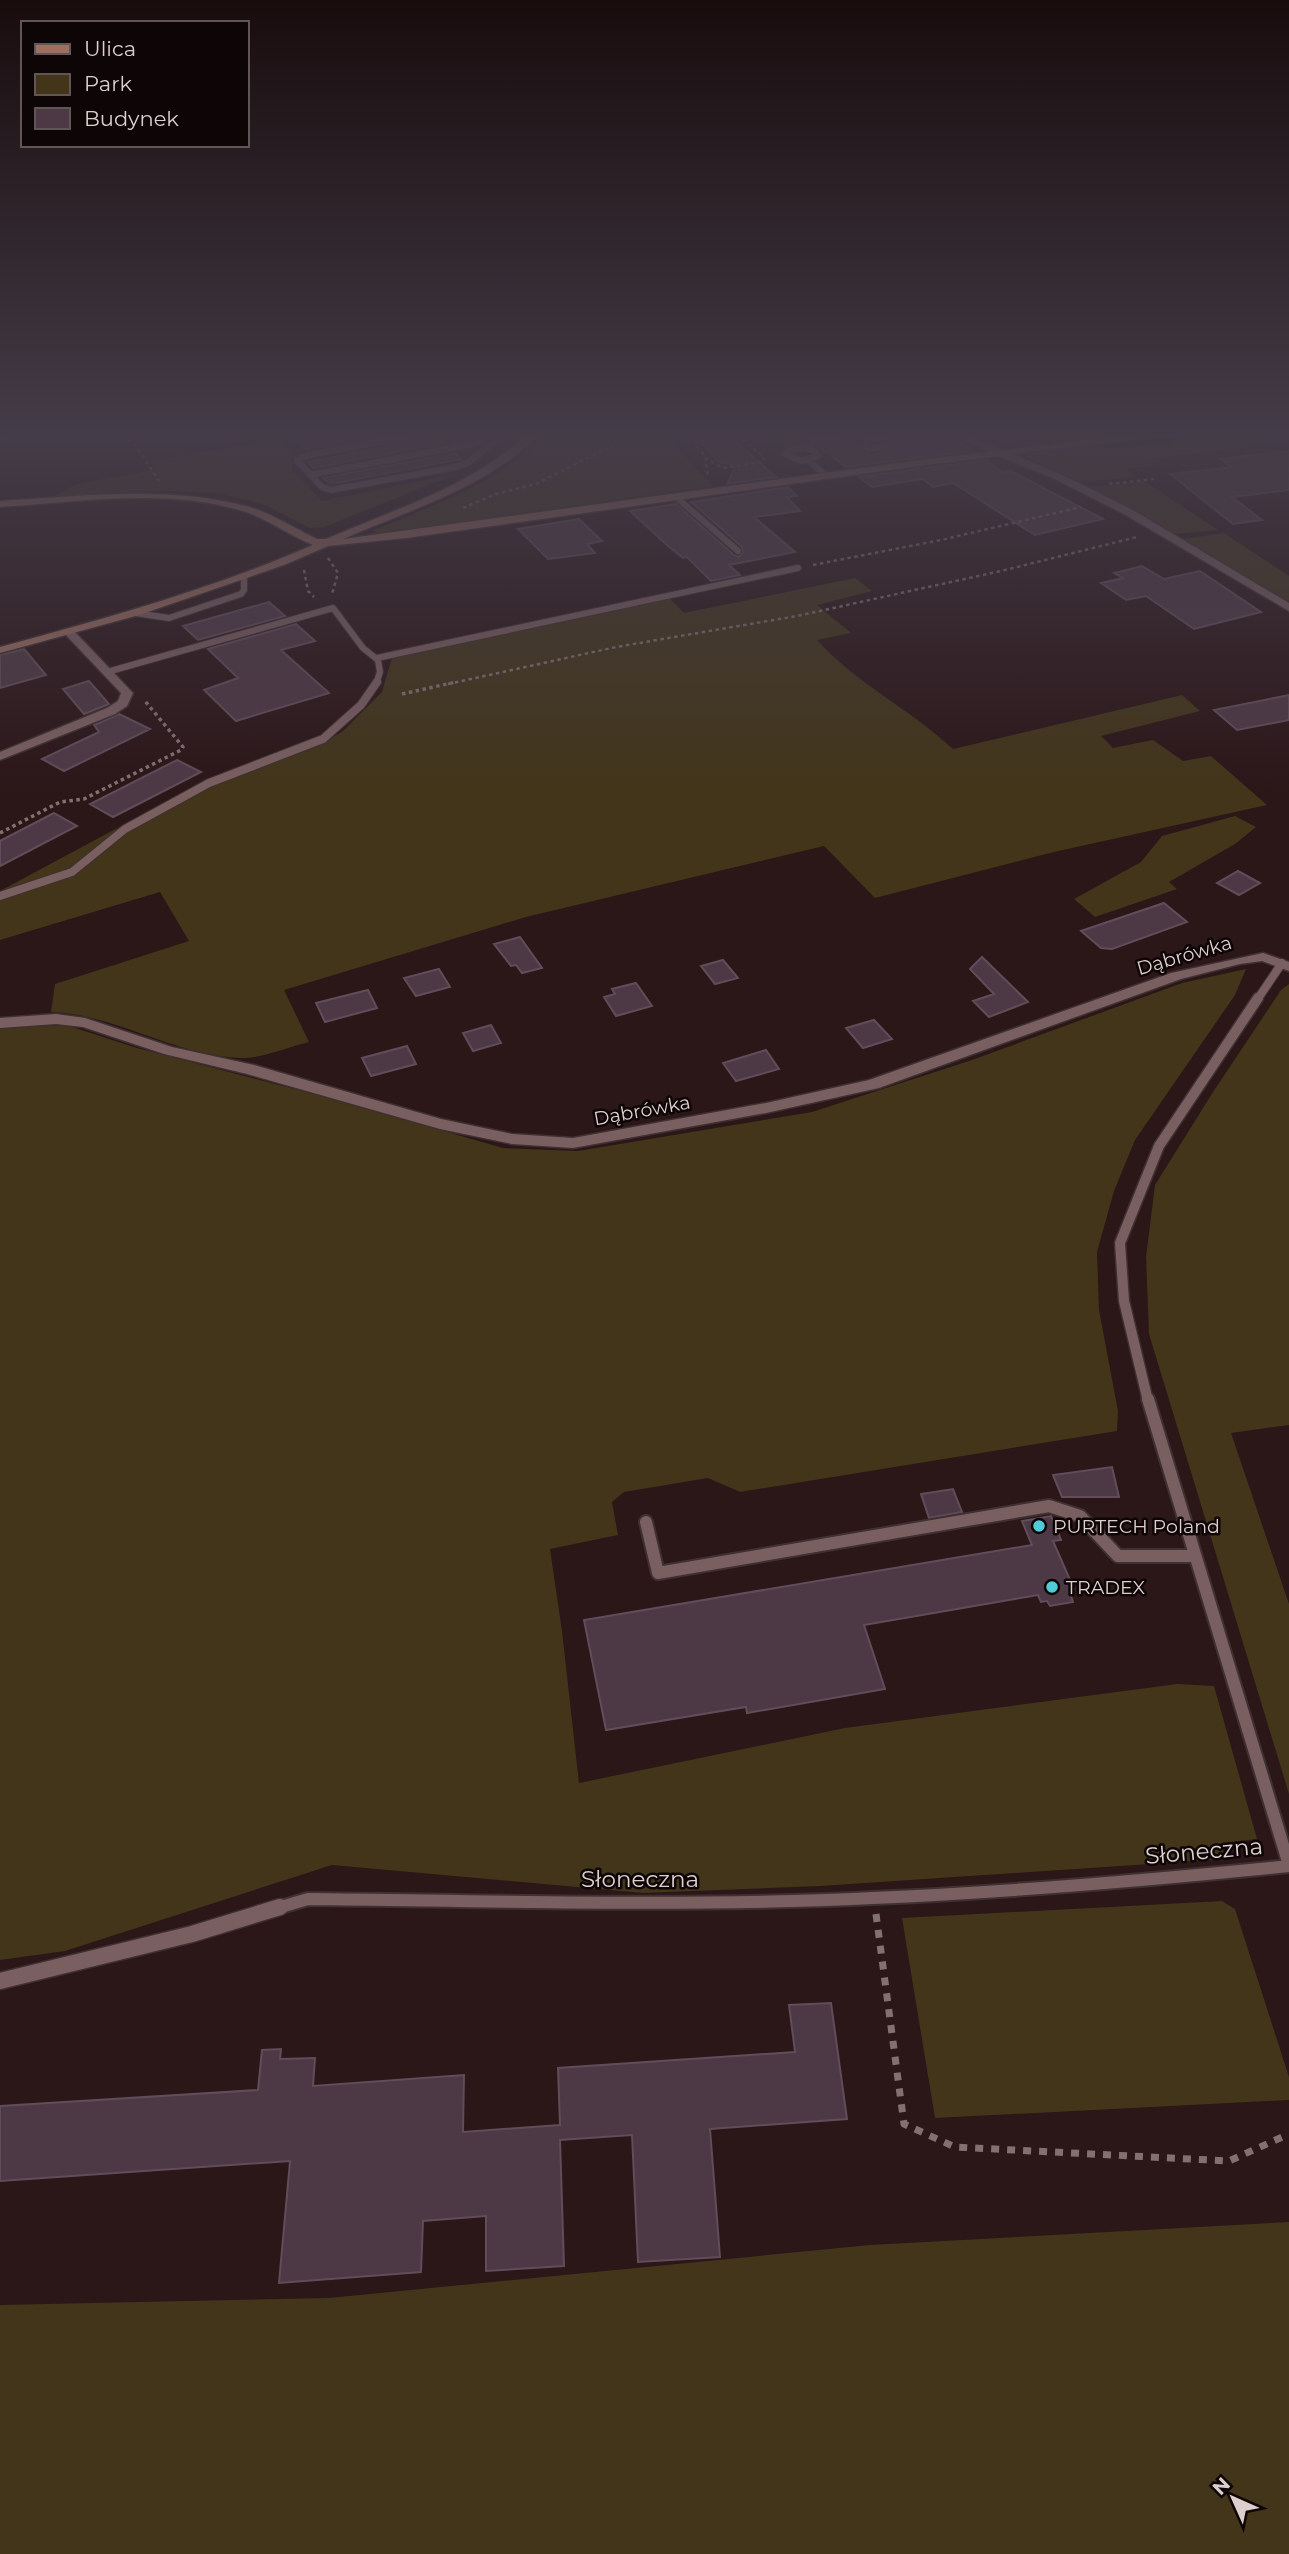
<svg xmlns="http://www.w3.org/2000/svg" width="1289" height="2554" font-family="Montserrat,sans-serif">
<rect width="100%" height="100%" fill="#2b1618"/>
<path fill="#42351a" d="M545 434H675L674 445 713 486 381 533 372 531C432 505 500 484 545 434Z
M757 434H863L772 448Z
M1198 434H1289V442L1149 459 1152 466 1126 469 1137 477 1079 482 1024 456 1034 451Z
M283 439 289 452 292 470 322 501 456 474 324 527 310 528 263 504 220 493 163 491 55 496 77 484 155 470 150 461Z
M1144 481 1218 530 1173 534 1091 489 1093 487Z
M1224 533 1289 576V603L1184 539Z
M855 578 872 591 817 605 851 633 817 640C857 684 910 709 953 749L1182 695 1200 711 1101 736 1113 748 1153 740 1183 761 1211 756 1267 805 1054 852 875 898 824 846 526 917 284 990 309 1042C288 1047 261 1059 240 1058 173 1055 118 1015 51 1012L55 984 189 941 160 892 0 940V891L203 782 228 779 316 747 343 731 382 692 392 658 670 599 684 613Z
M1235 816 1256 827 1235 844 1169 882 1177 889 1095 917 1074 899 1141 862 1162 836Z
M1246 969 1235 995 1135 1140 1114 1191 1097 1252 1099 1310 1118 1411 1117 1431 740 1492 708 1478 624 1492 612 1502 618 1535 550 1549 562 1631 579 1783 845 1728 1177 1684 1214 1686 1257 1839 1222 1843 1224 1859 820 1886 643 1893 332 1865 65 1951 0 1960V1028L32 1025 69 1026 137 1048 325 1097 503 1148 578 1151 812 1112 972 1060 1182 983Z
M1289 984V1425L1231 1433 1289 1604V1794L1149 1334 1146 1257 1155 1185 1213 1092 1281 990Z
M1222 1901 1235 1909 1289 2077V2100L935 2118 902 1918Z
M1289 2222V2554H0V2305L329 2298 870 2245Z"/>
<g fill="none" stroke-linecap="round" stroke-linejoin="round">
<path stroke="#160125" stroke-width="4.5" d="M1106 446 1221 434"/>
</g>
<path fill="#4d3945" stroke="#614c59" stroke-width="2" d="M318 434H388L306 450 295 438Z
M426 434H436L445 443 314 468 308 462 421 440Z
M704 434 731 437 776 477 727 484 736 465 719 462 699 441H708Z
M951 434 973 451 846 467 817 445 848 440 870 455 882 452 883 444Z
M1289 451V490L1232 497 1262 520 1233 524 1170 474 1231 467 1220 459Z
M455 453 461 459 331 484 323 478Z
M986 460 1002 472 1011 471 1103 519 1035 535 953 483 933 487 923 479 872 487 859 477Z
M788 487 797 496 787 497 800 511 754 517 795 552 729 565 740 575 711 581 687 557 683 558 668 546 630 511 676 504 734 555 739 557 743 553 742 547 691 502Z
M579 519 602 541 587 544 595 553 548 559 518 529Z
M1142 566 1164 579 1200 571 1261 612 1194 629 1146 596 1126 600 1101 583 1123 578 1114 573Z
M269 602 285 616 198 640 183 626Z
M296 624 315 641 281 650 329 693 236 721 204 690 238 678 208 649Z
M24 649 46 675 0 688V655Z
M89 681 109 704 84 714 63 689Z
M1289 695V720L1237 730 1214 710Z
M119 714 150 729 64 771 42 759 99 732 94 725Z
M177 760 201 772 113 817 90 804Z
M54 813 77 826 0 866V841Z
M1238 871 1260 883 1239 895 1217 883Z
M1164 903 1187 922 1112 949 1101 948 1081 931Z
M520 937 542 968 522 973 516 965 511 966 494 944Z
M982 957 1028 1002 989 1017 973 1001 994 994 970 969Z
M723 960 738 978 715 984 701 966Z
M439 969 450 987 416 996 404 978Z
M636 983 652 1006 616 1016 604 997 615 994 612 989Z
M368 990 377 1008 325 1022 316 1003Z
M874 1020 892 1039 863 1048 846 1028Z
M491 1025 501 1043 473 1051 463 1033Z
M407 1046 416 1064 371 1076 362 1058Z
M766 1050 779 1069 736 1081 723 1063Z
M1112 1467 1119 1497H1062L1053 1475Z
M953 1489 962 1512 929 1518 921 1494Z
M1051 1516 1061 1540 1053 1541 1074 1589 1069 1590 1073 1602 1050 1606 1047 1601 1041 1602 1038 1595 864 1625 885 1689 747 1713 746 1707 606 1730 584 1620 1032 1545 1022 1521Z
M831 2003 847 2119 710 2129 720 2257 638 2262 632 2135 560 2140 564 2266 486 2271V2216L423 2221 421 2272 279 2283 290 2161 0 2181V2106L258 2090 262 2050 281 2049 280 2059 315 2058 313 2086 464 2075 463 2132 560 2125 558 2068 795 2052 789 2005Z"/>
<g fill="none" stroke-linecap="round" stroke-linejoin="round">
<defs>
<path id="lane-far4" d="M420 434 309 455 297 460 322 487 331 490 456 467 469 462 503 434
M879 447 869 449 865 446 867 441 898 434
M804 448 813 450 818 456 801 461 785 454 789 450Z
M809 449 811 447 805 441 852 434
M808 460 826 476
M310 475 483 442 493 443
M676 497 738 551
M135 613 169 618 241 594 244 590V577
M377 658 798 568
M107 672 333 608 363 648 378 660 380 672 376 684"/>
<path id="lane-far3" d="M0 896 72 872 125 829 209 783 323 739 361 705 377 682
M1257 1000 1282 963"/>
<path id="lane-far2" d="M1148 1401 1124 1301 1120 1243 1159 1146 1258 998"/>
<path id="lane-far1" d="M1148 1399 1289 1865
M646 1522 658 1573 1049 1506 1080 1516 1118 1556H1194
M274 1909 308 1899C496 1901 685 1907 873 1898 1012 1892 1151 1880 1289 1866"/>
<path id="lane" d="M0 1981 192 1934 280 1907"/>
<path id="street" d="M23 434 22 436 0 441V435Z
M956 434H967L1075 481 1131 509 1289 603V611L1124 514 1055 479 984 450Z
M65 630H73L131 691 133 693 127 706 115 714 0 760V752L107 708 118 701 121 693 65 634Z
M1263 953 1289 962V971L1262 961 1240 964 1181 979 879 1088 766 1113 573 1148 512 1144 440 1129 247 1074 164 1054 83 1027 56 1024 0 1028V1018L56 1014 85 1018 172 1047 254 1065 441 1119 512 1134 573 1138 766 1103 869 1080 1171 973Z"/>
<path id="secondary" d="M528 434H538C491 486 407 511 343 539L927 459 1145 434H1174L927 465 406 538 328 546 284 565 139 615 0 653V647C106 618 212 589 313 545 290 536 269 520 246 512 168 487 80 502 0 507V501C83 496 168 485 249 507 272 513 295 529 317 539H326C395 509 472 486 528 434Z"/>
</defs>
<use href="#lane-far4" stroke="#3f3031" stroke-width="8"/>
<use href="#lane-far3" stroke="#3f3031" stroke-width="10"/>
<use href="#lane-far2" stroke="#3f3031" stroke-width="13"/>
<use href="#lane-far1" stroke="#3f3031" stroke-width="16"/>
<use href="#lane" stroke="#3f3031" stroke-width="19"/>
<use href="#street" stroke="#3f3031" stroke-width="3"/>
<use href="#secondary" stroke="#3f3031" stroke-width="3"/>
<path stroke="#837172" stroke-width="2.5" stroke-dasharray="3.5 3.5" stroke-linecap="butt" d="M124 434 139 450 159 481
M700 434 695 444 705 456 708 476
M709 434 711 436
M705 458 723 468 764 462V457L736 434
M1109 484 1154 479
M463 508 496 494 536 484 635 434
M328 558 338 573 332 594
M813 565 941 540 1081 507
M304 570 308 591 314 597
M448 684 616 647 797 616 1001 571 1137 537"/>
<path stroke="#837172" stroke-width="3.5" stroke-dasharray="3.5 3.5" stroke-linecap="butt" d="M402 694 456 682
M0 833 60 802 84 799 181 750 183 747 145 701 143 702"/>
<path stroke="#837172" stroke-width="7" stroke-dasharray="8 8" stroke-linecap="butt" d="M876 1914 904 2124 955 2147 1229 2161 1289 2134"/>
<use href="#lane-far4" stroke="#7a5f61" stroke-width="6"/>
<use href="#lane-far3" stroke="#7a5f61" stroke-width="8"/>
<use href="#lane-far2" stroke="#7a5f61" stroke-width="10"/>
<use href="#lane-far1" stroke="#7a5f61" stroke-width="12"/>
<use href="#lane" stroke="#7a5f61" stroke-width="16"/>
<use href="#street" fill="#7a5f61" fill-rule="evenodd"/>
<use href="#secondary" fill="#9d6f61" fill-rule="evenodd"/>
</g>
<linearGradient id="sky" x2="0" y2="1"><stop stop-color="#180c0d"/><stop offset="0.55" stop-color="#443c48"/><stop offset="1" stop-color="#443c48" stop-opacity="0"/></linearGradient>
<rect width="1289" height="792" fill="url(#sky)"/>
<g fill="#52cbd9" stroke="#0d0506" stroke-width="2.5">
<circle cx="1039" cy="1526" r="7"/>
<circle cx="1052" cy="1587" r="7"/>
</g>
<g text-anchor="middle" stroke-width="5" stroke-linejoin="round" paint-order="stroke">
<g font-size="19" fill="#decfcf" stroke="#0d0506">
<text transform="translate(1184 955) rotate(-16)" y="7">Dąbrówka</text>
<text transform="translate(642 1110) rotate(-10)" y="7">Dąbrówka</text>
</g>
<g font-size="19" fill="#decfcf" stroke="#0d0506" text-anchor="start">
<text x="1053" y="1533">PURTECH Poland</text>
<text x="1066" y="1594">TRADEX</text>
</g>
<g font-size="23" fill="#decfcf" stroke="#0d0506">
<text transform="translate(1204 1851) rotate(-5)" y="8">Słoneczna</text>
<text x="640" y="1887">Słoneczna</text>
</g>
</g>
<rect x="21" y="21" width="228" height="126" fill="#0d0506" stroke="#615656" stroke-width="2"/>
<rect x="35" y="44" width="35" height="10" fill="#9d6f61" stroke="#615656" stroke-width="2"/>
<text x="84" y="56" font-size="21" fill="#decfcf">Ulica</text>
<rect x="35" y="74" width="35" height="21" fill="#42351a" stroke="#615656" stroke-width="2"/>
<text x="84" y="91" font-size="21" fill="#decfcf">Park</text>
<rect x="35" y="108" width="35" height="21" fill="#4d3945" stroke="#615656" stroke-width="2"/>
<text x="84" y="126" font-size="21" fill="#decfcf">Budynek</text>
<g transform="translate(1233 2498) rotate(315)" stroke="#0d0506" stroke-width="5" paint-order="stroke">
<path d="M0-5L12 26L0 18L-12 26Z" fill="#decfcf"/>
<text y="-10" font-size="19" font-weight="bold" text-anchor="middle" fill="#decfcf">N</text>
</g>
</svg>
